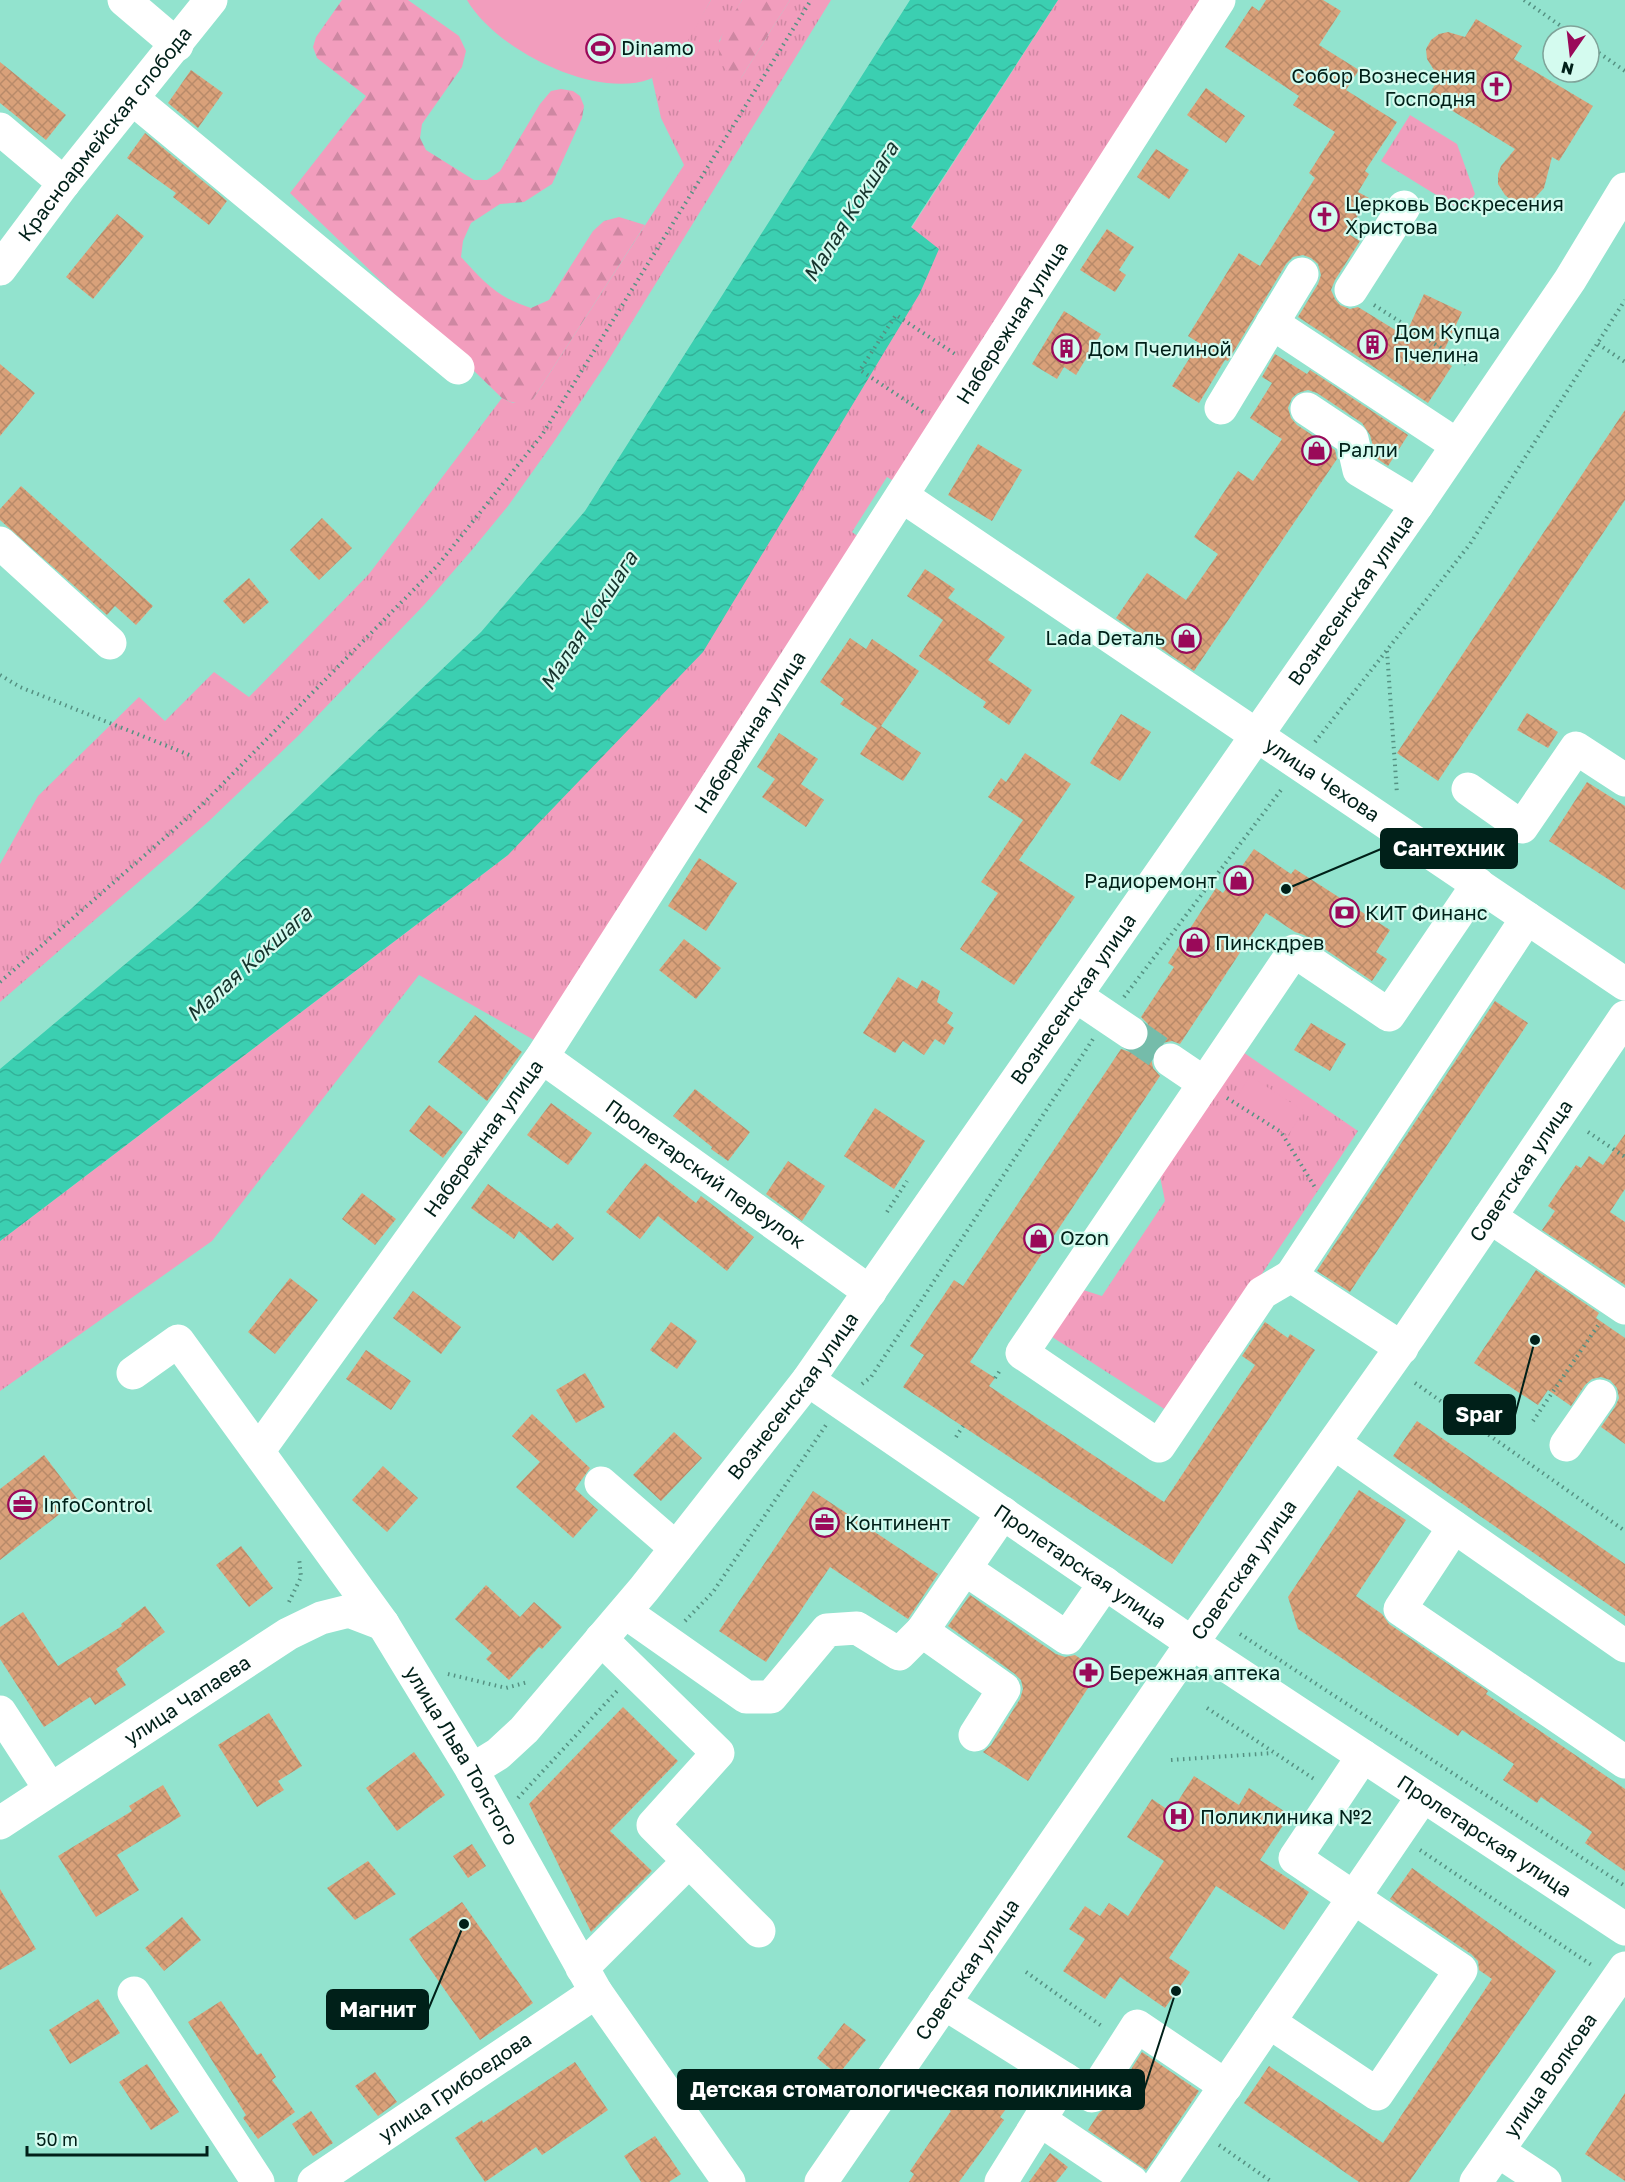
<svg xmlns="http://www.w3.org/2000/svg" width="1625" height="2182" font-family="'Golos Text',sans-serif">
<defs>
<pattern id="grass-tufts" width="24" height="20" patternUnits="userSpaceOnUse" patternTransform="scale(1.5)"><rect width="24" height="20" fill="#f29dbd"/><path d="M3 7l-1-3M5 7V3M7 7l1-3M15 17l-1-3M17 17v-4M19 17l1-3" fill="none" stroke="#ce87a2"/></pattern>
<pattern id="forest-firs" width="22" height="20" patternUnits="userSpaceOnUse" patternTransform="scale(1.5)"><rect width="22" height="20" fill="#f29dbd"/><path d="M5 1l3.5 6h-7zM16 11l3.5 6h-7z" fill="#ce87a2"/></pattern>
<pattern id="water-waves" width="16" height="10" patternUnits="userSpaceOnUse" patternTransform="scale(1.5)"><rect width="16" height="10" fill="#3bcfb1"/><path d="M0 5q4-4 8 0t8 0" fill="none" stroke="#32b198"/></pattern>
<pattern id="building-cross-hatch" width="8" height="8" patternUnits="userSpaceOnUse" patternTransform="scale(1.5)"><rect width="8" height="8" fill="#d9a17a"/><path d="M0 0l8 8M0 8l8-8" fill="none" stroke="#b88a69"/></pattern>
</defs>
<rect width="100%" height="100%" fill="#92e3ce"/>
<path fill="url(#grass-tufts)" d="M711 0H742L719 41 741 78 790 0H831L606 364 553 443 508 506 471 551 424 605 298 736 209 821 0 1002V864L38 796 139 697 165 721 214 672 249 697 369 574 502 398 513 403 533 399 684 165 661 118 652 78 678 55Z
M1058 0H1211L903 487 887 477 852 532 867 543 541 1044 419 975 212 1241 0 1391V1241L508 855Z
M1410 115 1457 144 1475 194 1464 212 1381 161Z
M1240 1050 1358 1131 1169 1412 1049 1335 1077 1288 1102 1296 1165 1201 1158 1167Z"/>
<path fill="url(#forest-firs)" d="M342 0H408L459 36 466 51 462 67 422 124 420 138 426 150 474 180H487L500 171 540 104 551 91 561 89 573 91 580 96 584 106 582 118 552 184 524 202 500 204 471 223 463 241 461 257C484 282 498 298 531 308L549 300 593 231 604 221 619 217 645 225 533 399C521 405 514 404 502 398L290 193 366 96 317 58 313 47 316 37Z
M742 0H790L741 78H735C702 54 727 26 742 0Z"/>
<path fill="#f29dbd" d="M467 0H711C697 24 677 68 650 79 595 100 495 49 467 0Z
M1250 1076 1304 1111 1288 1135 1235 1100Z"/>
<path fill="url(#water-waves)" d="M910 0H1058L911 227 939 249 920 293 703 652 508 855 0 1241V1069L191 909 481 632 585 511Z"/>
<path fill="url(#building-cross-hatch)" d="M1266 0H1323L1341 11 1319 45 1359 70 1346 90 1397 122 1365 171 1369 174 1358 192 1369 198 1347 233 1360 241 1335 280 1331 290 1335 299 1340 305 1350 309 1358 307 1405 336 1424 294 1462 312 1440 359 1452 366 1428 403 1298 317 1318 284 1321 275 1318 264 1311 258 1303 255 1293 257 1286 264 1228 361 1225 360 1199 403 1172 386 1199 343 1188 336 1239 253 1260 266 1315 178 1309 173 1335 132 1293 105 1299 96 1225 47 1252 6 1259 11Z
M1476 19 1522 46 1514 59 1593 106 1559 161 1552 157 1544 188 1535 198 1527 201 1520 202 1511 200 1505 195 1498 184V174L1501 166 1515 149 1428 96 1439 78 1427 59 1426 49 1431 40 1439 34 1448 32 1465 37Z
M0 62 66 115 46 140 0 103Z
M191 70 223 93 198 128 168 103Z
M1206 88 1245 116 1226 143 1187 115Z
M145 133 227 201 209 225 173 197 176 193 127 158Z
M1156 149 1189 170 1169 199 1137 177Z
M117 214 144 236 93 299 66 277Z
M1107 229 1134 247 1119 270 1126 275 1115 292 1080 270Z
M1064 311 1101 334 1076 375 1064 367 1057 379 1032 364Z
M1275 354 1307 374 1310 370 1408 435 1388 466 1376 458 1370 435 1362 423 1317 393 1308 390 1298 393 1292 398 1288 408 1291 418 1297 425 1335 450 1337 459 1194 671 1116 618 1147 573 1186 600 1218 554 1194 537 1238 471 1253 481 1282 439 1250 418 1272 383 1262 377Z
M0 364 35 393 0 436Z
M1625 410V500L1438 781 1397 753Z
M978 444 1022 470 992 521 948 495Z
M21 486 153 606 136 625 115 606 107 615 0 520V509Z
M322 518 352 548 319 580 290 550Z
M925 569 955 589 948 598 1005 637 988 660 1032 690 1009 725 983 707 986 702 919 656 943 620 907 596Z
M249 578 269 602 244 624 223 601Z
M850 638 866 649 872 639 919 671 881 726 921 753 903 781 860 754 877 728 840 704 844 699 820 682Z
M1527 713 1558 732 1548 748 1517 730Z
M1121 714 1151 732 1120 781 1090 763Z
M779 733 818 759 801 784 824 800 806 827 762 797 775 779 757 767Z
M1025 753 1071 784 1019 860 1075 897 1014 985 960 949 998 893 981 882 1023 820 988 797 1001 778 1006 782Z
M1587 782 1625 806V890L1549 841Z
M1254 849 1291 874 1295 869 1390 930 1376 952 1387 959 1372 981 1304 935 1295 932 1266 913 1180 1044 1172 1041 1162 1043 1154 1050 1151 1058 1153 1068 1160 1076 970 1362 995 1378 989 1386 1164 1502 1255 1365 1242 1356 1265 1322 1288 1338 1290 1334 1315 1350 1172 1564 903 1387 924 1355 910 1346 954 1280 963 1286 1121 1049 1130 1052 1140 1050 1146 1044 1150 1034 1148 1024 1141 1017 1174 967 1168 963 1216 888 1223 893Z
M699 858 737 883 706 931 668 906Z
M684 939 721 968 696 999 659 970Z
M898 977 917 989 922 980 940 991 937 1002 953 1013 947 1023 954 1028 944 1045 935 1039 924 1055 903 1041 895 1053 863 1033Z
M1495 1001 1528 1023 1350 1292 1317 1271Z
M475 1015 522 1052 487 1101 438 1062Z
M1311 1023 1346 1044 1330 1071 1294 1050Z
M695 1089 750 1132 728 1161 711 1149 712 1147 673 1116Z
M551 1103 592 1133 568 1165 527 1135Z
M429 1105 463 1132 443 1158 409 1131Z
M875 1108 925 1141 894 1189 844 1156Z
M1625 1134V1189L1610 1212 1625 1222V1285L1542 1230 1555 1211 1548 1206 1576 1165 1581 1168 1589 1156 1603 1165Z
M788 1161 825 1186 802 1221 766 1194Z
M645 1163 696 1203 701 1196 754 1237 727 1271 658 1216 640 1239 606 1212Z
M488 1184 551 1229 557 1223 574 1238 553 1261 519 1231 514 1239 471 1208Z
M362 1193 396 1219 375 1245 342 1219Z
M1536 1270 1599 1313 1596 1318 1625 1338V1444L1601 1427 1615 1407 1619 1398 1617 1388 1610 1380 1601 1377 1592 1379 1585 1385 1571 1406 1548 1390 1538 1405 1474 1363Z
M290 1278 318 1300 275 1354 248 1332Z
M413 1291 461 1327 441 1354 393 1318Z
M671 1322 697 1341 677 1369 650 1350Z
M366 1350 411 1381 391 1410 346 1379Z
M585 1373 605 1407 576 1423 556 1390Z
M532 1414 590 1468 575 1489 598 1510 573 1538 516 1487 540 1462 512 1436Z
M1417 1421 1625 1564V1616L1393 1456Z
M674 1432 702 1458 661 1501 633 1475Z
M44 1455 78 1500 0 1560V1489Z
M383 1466 418 1498 387 1532 352 1500Z
M1359 1490 1406 1520 1356 1596 1382 1614 1389 1624 1488 1691 1486 1694 1625 1789V1871L1585 1843 1592 1832 1541 1797 1537 1803 1503 1780 1514 1764 1462 1730 1458 1736 1298 1629 1288 1597Z
M813 1491 938 1574 908 1619 830 1567 766 1662 719 1631Z
M241 1546 273 1588 249 1607 216 1565Z
M486 1585 520 1617 534 1602 562 1627 542 1649 539 1647 509 1680 486 1659 492 1653 455 1619Z
M970 1595 1056 1654 1065 1657 1075 1655 1099 1671 1028 1781 983 1752 991 1745 1020 1699 1023 1689 1021 1680 1015 1674 948 1626Z
M145 1606 165 1632 116 1669 126 1685 95 1705 90 1697 44 1727 0 1659V1627L23 1612 58 1666 122 1626 121 1624Z
M623 1707 678 1761 610 1831 652 1871 591 1932 529 1804Z
M269 1713 302 1766 278 1781 284 1790 257 1807 218 1745Z
M414 1752 445 1795 397 1831 366 1788Z
M1194 1776 1239 1805 1249 1788 1290 1815 1260 1860 1309 1892 1284 1930 1216 1886 1169 1958 1190 1972 1165 2008 1120 1977 1105 1999 1063 1971 1085 1939 1069 1929 1085 1906 1100 1916 1109 1903 1128 1916 1164 1861 1127 1837 1152 1799 1171 1812Z
M163 1785 181 1816 117 1855 139 1890 96 1917 58 1856 132 1811 129 1806Z
M472 1844 486 1866 468 1878 453 1856Z
M368 1861 396 1894 355 1920 327 1888Z
M1412 1868 1556 1971 1409 2182H1359L1244 2103 1269 2066 1383 2143 1492 1979 1479 1970 1478 1961 1471 1954 1390 1899Z
M0 1889 36 1949 0 1970Z
M462 1902 533 2003 480 2040 409 1939Z
M182 1917 201 1940 164 1971 145 1948Z
M98 1999 120 2033 70 2064 49 2030Z
M221 2001 257 2055 261 2053 276 2077 272 2080 295 2112 258 2139 243 2118 246 2115 188 2022Z
M844 2023 866 2040 838 2075 817 2058Z
M1142 2052 1199 2091 1146 2170 1088 2130 1099 2113 1108 2106Z
M575 2062 608 2110 542 2155 536 2147 485 2182 455 2138 482 2120 483 2123Z
M147 2064 179 2112 151 2130 119 2082Z
M971 2070 1012 2101 1000 2117 1004 2120 959 2182H909L914 2174 910 2171 951 2111 944 2106Z
M375 2072 397 2102 378 2116 355 2086Z
M1625 2093V2181L1585 2154Z
M311 2111 333 2143 313 2156 292 2124Z
M655 2136 681 2174 669 2182H641L624 2156Z
M1050 2153 1068 2167 1056 2182H1029Z"/>
<g fill="none" stroke-linecap="round" stroke-linejoin="round">
<path stroke="#75bcaa" stroke-width="33" stroke-dasharray="33 16" stroke-linecap="butt" d="M1131 1033 1170 1060"/>
<path stroke="#559182" stroke-width="4" stroke-dasharray="1.5 4.5" stroke-linecap="butt" d="M1524 0 1575 36
M1589 46 1625 71
M1374 305 1469 366
M1598 344 1625 362
M923 412 860 370 896 315 958 356
M1387 651 1397 794
M0 675 20 687 192 756
M1315 742 1470 544 1625 300
M0 982 202 805 438 565 542 435 811 0
M1124 997 1281 790
M1227 1098 1281 1132 1316 1189
M1588 1132 1625 1157
M887 1212 907 1181
M995 1378 1001 1369
M1415 1383 1625 1531
M862 1384 871 1377 1093 1039
M1533 1421 1599 1324
M956 1437 963 1426
M289 1602 301 1577 299 1558
M685 1621 713 1592 826 1425
M1240 1634 1625 1886
M448 1674 506 1688 528 1682
M1207 1708 1314 1779
M1171 1760 1273 1753
M518 1798 617 1691
M1360 1810 1374 1820
M1420 1850 1593 1966
M1026 1972 1103 2027
M1219 2145 1272 2182"/>
<g stroke="#fff" stroke-width="33">
<path d="M124 0 177 45"/>
<path d="M133 99 458 368"/>
<path d="M0 129 64 183"/>
<path id="s1" d="M0 269 64 183 211 0"/>
<path d="M1351 290 1404 207"/>
<path d="M1272 323 1457 445"/>
<path d="M1221 408 1302 274"/>
<path d="M1307 409 1352 439 1359 470 1417 505"/>
<path id="s2" d="M902 496 1625 984"/>
<path d="M0 543 110 643"/>
<path d="M1468 789 1522 827 1576 748 1625 780"/>
<path d="M1076 996 1131 1033"/>
<path id="s3" d="M542 1057 870 1292"/>
<path d="M1170 1060 1204 1083"/>
<path d="M1490 1217 1625 1308"/>
<path d="M1291 1276 1527 918"/>
<path d="M1402 1348 1291 1276 1262 1293 1159 1446 1022 1353 1294 951 1389 1015 1478 884"/>
<path id="s4" d="M133 1373 178 1341 383 1624 472 1770 596 1992 729 2182"/>
<path id="s5" d="M808 1380 1192 1643 1625 1929"/>
<path d="M1334 1443 1625 1646"/>
<path d="M1566 1445 1600 1396"/>
<path id="s6" d="M259 1450 542 1057 1219 0"/>
<path d="M601 1483 676 1548"/>
<path d="M1454 1527 1400 1609 1625 1762"/>
<path d="M965 1569 1067 1638 1105 1583"/>
<path d="M625 1612 746 1697H771L827 1630 857 1628 899 1654 922 1631"/>
<path d="M601 1639 718 1753 653 1825 759 1931"/>
<path d="M0 1712 50 1789"/>
<path d="M975 1735 1004 1689 922 1631 1003 1513"/>
<path id="s7" d="M472 1770 498 1754 524 1730 644 1589 808 1380 1417 505 1570 280 1625 189"/>
<path id="s8" d="M0 1823 288 1634 321 1618 349 1611 383 1624"/>
<path d="M582 1968 689 1861"/>
<path d="M134 1993 258 2182"/>
<path d="M944 2003 1092 2096 1137 2026 1226 2086"/>
<path d="M1269 2022 1377 2094 1461 1970 1295 1858 1363 1756"/>
<path d="M1040 2120 1132 2182"/>
<path d="M1498 2151 1545 2182"/>
<path id="s9" d="M314 2182 596 1992"/>
<path id="s10" d="M821 2182 1192 1643 1410 1335 1625 1017"/>
<path d="M1001 2182 1065 2079"/>
<path d="M1160 2182 1423 1796"/>
<path id="s11" d="M1476 2182 1625 1968"/>
</g>
</g>
<defs>
<symbol id="stadium-ring" viewBox="-11 -11 22 22"><circle r="9.5" fill="#d4fbef" stroke="#9a0959" stroke-width="1.5"/><path d="M0-5a6.5 5 0 1 0 0 10a6.5 5 0 1 0 0-10ZM-3.5-1.8h7v3.6h-7Z" fill="#9a0959"/></symbol>
<symbol id="church-ring" viewBox="-11 -11 22 22"><circle r="9.5" fill="#d4fbef" stroke="#9a0959" stroke-width="1.5"/><path d="M-1.2-6h2.4v3.5h3.3v2.4h-3.3V6h-2.4V-.1h-3.3v-2.4h3.3Z" fill="#9a0959"/></symbol>
<symbol id="building-ring" viewBox="-11 -11 22 22"><circle r="9.5" fill="#d4fbef" stroke="#9a0959" stroke-width="1.5"/><path d="M-4-6H4V6H1V3H-1V6H-4ZM-2.5-4.3h1.7v1.8h-1.7ZM.8-4.3h1.7v1.8H.8ZM-2.5-1h1.7V.8h-1.7ZM.8-1h1.7V.8H.8Z" fill="#9a0959"/></symbol>
<symbol id="shop-ring" viewBox="-11 -11 22 22"><circle r="9.5" fill="#d4fbef" stroke="#9a0959" stroke-width="1.5"/><path d="M-5-2.5h2.3a2.7 3.5 0 0 1 5.4 0H5L5.5 6h-11ZM-1.5-2.5h3a1.5 2.3 0 0 0-3 0Z" fill="#9a0959"/></symbol>
<symbol id="bank-ring" viewBox="-11 -11 22 22"><circle r="9.5" fill="#d4fbef" stroke="#9a0959" stroke-width="1.5"/><path d="M-6-4H6V4H-6ZM0-2.3a2.3 2.3 0 1 0 0 4.6a2.3 2.3 0 1 0 0-4.6Z" fill="#9a0959"/></symbol>
<symbol id="office-ring" viewBox="-11 -11 22 22"><circle r="9.5" fill="#d4fbef" stroke="#9a0959" stroke-width="1.5"/><path d="M-6-3h4V-5.5h4V-3h4V5H-6ZM-1-4.5V-3h2v-1.5ZM-6 0V1H6V0Z" fill="#9a0959"/></symbol>
<symbol id="pharmacy-ring" viewBox="-11 -11 22 22"><circle r="9.5" fill="#d4fbef" stroke="#9a0959" stroke-width="1.5"/><path d="M-2-6h4v4h4v4h-4v4h-4v-4h-4v-4h4Z" fill="#9a0959"/></symbol>
<symbol id="hospital-ring" viewBox="-11 -11 22 22"><circle r="9.5" fill="#d4fbef" stroke="#9a0959" stroke-width="1.5"/><path d="M-5-5h3v3.5h4V-5h3V5h-3V1.5h-4V5h-3Z" fill="#9a0959"/></symbol>
</defs>
<g fill-rule="evenodd">
<use href="#stadium-ring" x="584" y="32" width="33" height="33"/>
<use href="#church-ring" x="1480" y="70" width="33" height="33"/>
<use href="#church-ring" x="1308" y="200" width="33" height="33"/>
<use href="#building-ring" x="1356" y="328" width="33" height="33"/>
<use href="#building-ring" x="1050" y="332" width="33" height="33"/>
<use href="#shop-ring" x="1300" y="434" width="33" height="33"/>
<use href="#shop-ring" x="1170" y="622" width="33" height="33"/>
<use href="#shop-ring" x="1222" y="864" width="33" height="33"/>
<use href="#bank-ring" x="1328" y="896" width="33" height="33"/>
<use href="#shop-ring" x="1178" y="926" width="33" height="33"/>
<use href="#shop-ring" x="1022" y="1222" width="33" height="33"/>
<use href="#office-ring" x="6" y="1488" width="33" height="33"/>
<use href="#office-ring" x="808" y="1506" width="33" height="33"/>
<use href="#pharmacy-ring" x="1072" y="1656" width="33" height="33"/>
<use href="#hospital-ring" x="1162" y="1800" width="33" height="33"/>
</g>
<g text-anchor="middle" stroke-width="4.5" stroke-linejoin="round" paint-order="stroke">
<g font-size="20" fill="#002019" stroke="#d4fbef" text-anchor="start">
<text x="621" y="55">Dinamo</text>
<text x="1476" y="83" text-anchor="end">Собор Вознесения<tspan x="1476" dy="23">Господня</tspan></text>
<text x="1345" y="211">Церковь Воскресения<tspan x="1345" dy="23">Христова</tspan></text>
<text x="1394" y="339">Дом Купца<tspan x="1394" dy="23">Пчелина</tspan></text>
<text x="1088" y="356">Дом Пчелиной</text>
<text x="1338" y="457">Ралли</text>
<text x="1165" y="645" text-anchor="end">Lada Dеталь</text>
<text x="1217" y="888" text-anchor="end">Радиоремонт</text>
<text x="1365" y="920">КИТ Финанс</text>
<text x="1215" y="950">Пинскдрев</text>
<text x="1060" y="1245">Ozon</text>
<text x="43" y="1512">InfoControl</text>
<text x="845" y="1530">Континент</text>
<text x="1109" y="1680">Бережная аптека</text>
<text x="1200" y="1824">Поликлиника №2</text>
</g>
<g font-size="20" fill="#002019" stroke="#d4fbef">
<text dy="7" stroke="none"><textPath href="#s1" startOffset="171">Красноармейская слобода</textPath></text>
<text dy="7" stroke="none"><textPath href="#s6" startOffset="1356">Набережная улица</textPath></text>
<text dy="7" stroke="none"><textPath href="#s7" startOffset="1467">Вознесенская улица</textPath></text>
<text dy="7" stroke="none"><textPath href="#s6" startOffset="870">Набережная улица</textPath></text>
<text dy="7" stroke="none"><textPath href="#s2" startOffset="507">улица Чехова</textPath></text>
<text dy="7" stroke="none"><textPath href="#s7" startOffset="981">Вознесенская улица</textPath></text>
<text dy="7" stroke="none"><textPath href="#s6" startOffset="384">Набережная улица</textPath></text>
<text dy="7" stroke="none"><textPath href="#s10" startOffset="1230">Советская улица</textPath></text>
<text dy="7" stroke="none"><textPath href="#s3" startOffset="201">Пролетарский переулок</textPath></text>
<text dy="7" stroke="none"><textPath href="#s7" startOffset="495">Вознесенская улица</textPath></text>
<text dy="7" stroke="none"><textPath href="#s5" startOffset="330">Пролетарская улица</textPath></text>
<text dy="7" stroke="none"><textPath href="#s10" startOffset="744">Советская улица</textPath></text>
<text dy="7" stroke="none"><textPath href="#s8" startOffset="224">улица Чапаева</textPath></text>
<text dy="7" stroke="none"><textPath href="#s4" startOffset="558">улица Льва Толстого</textPath></text>
<text dy="7" stroke="none"><textPath href="#s5" startOffset="816">Пролетарская улица</textPath></text>
<text dy="7" stroke="none"><textPath href="#s10" startOffset="258">Советская улица</textPath></text>
<text dy="7" stroke="none"><textPath href="#s11" startOffset="130">улица Волкова</textPath></text>
<text dy="7" stroke="none"><textPath href="#s9" startOffset="170">улица Грибоедова</textPath></text>
</g>
<g font-size="21" font-style="italic" fill="#16342d" stroke="#d4fbef">
<text transform="translate(851 212) rotate(-58)" y="7">Малая Кокшага</text>
<text transform="translate(589 621) rotate(-57)" y="7">Малая Кокшага</text>
<text transform="translate(249 964) rotate(-42)" y="7">Малая Кокшага</text>
</g>
</g>
<path fill="none" stroke="#002019" stroke-width="2" d="M1286 889L1381 849M1535 1340L1515 1415M464 1924L428 2010M1176 1991L1144 2090"/>
<g fill="#002019" stroke="#d4fbef" stroke-width="2">
<circle cx="1286" cy="889" r="6"/>
<circle cx="1535" cy="1340" r="6"/>
<circle cx="464" cy="1924" r="6"/>
<circle cx="1176" cy="1991" r="6"/>
</g>
<g fill="#002019" stroke="#002019" stroke-width="2">
<rect x="1381" y="829" width="136" height="39" rx="6"/>
<rect x="1444" y="1395" width="71" height="39" rx="6"/>
<rect x="327" y="1990" width="101" height="39" rx="6"/>
<rect x="678" y="2070" width="466" height="39" rx="6"/>
</g>
<g font-size="21" text-anchor="middle" font-weight="bold" fill="#fff">
<text x="1449" y="856">Сантехник</text>
<text x="1479" y="1422">Spar</text>
<text x="378" y="2017">Магнит</text>
<text x="911" y="2097">Детская стоматологическая поликлиника</text>
</g>
<g transform="translate(1571 54) rotate(194)"><circle r="28" fill="#d4fbef" stroke="#7fa399" stroke-width="1.5"/>
<path d="M0-4.5L10 22L0 15L-10 22Z" fill="#9a0959"/>
<text y="-9" font-size="16" font-weight="bold" text-anchor="middle" fill="#002019">N</text>
</g>
<path d="M27 2146v9h180v-9" fill="none" stroke="#002019" stroke-width="3"/>
<text x="36" y="2146" font-size="18" fill="#002019" stroke="#d4fbef" stroke-width="4.5" paint-order="stroke">50 m</text>
</svg>
